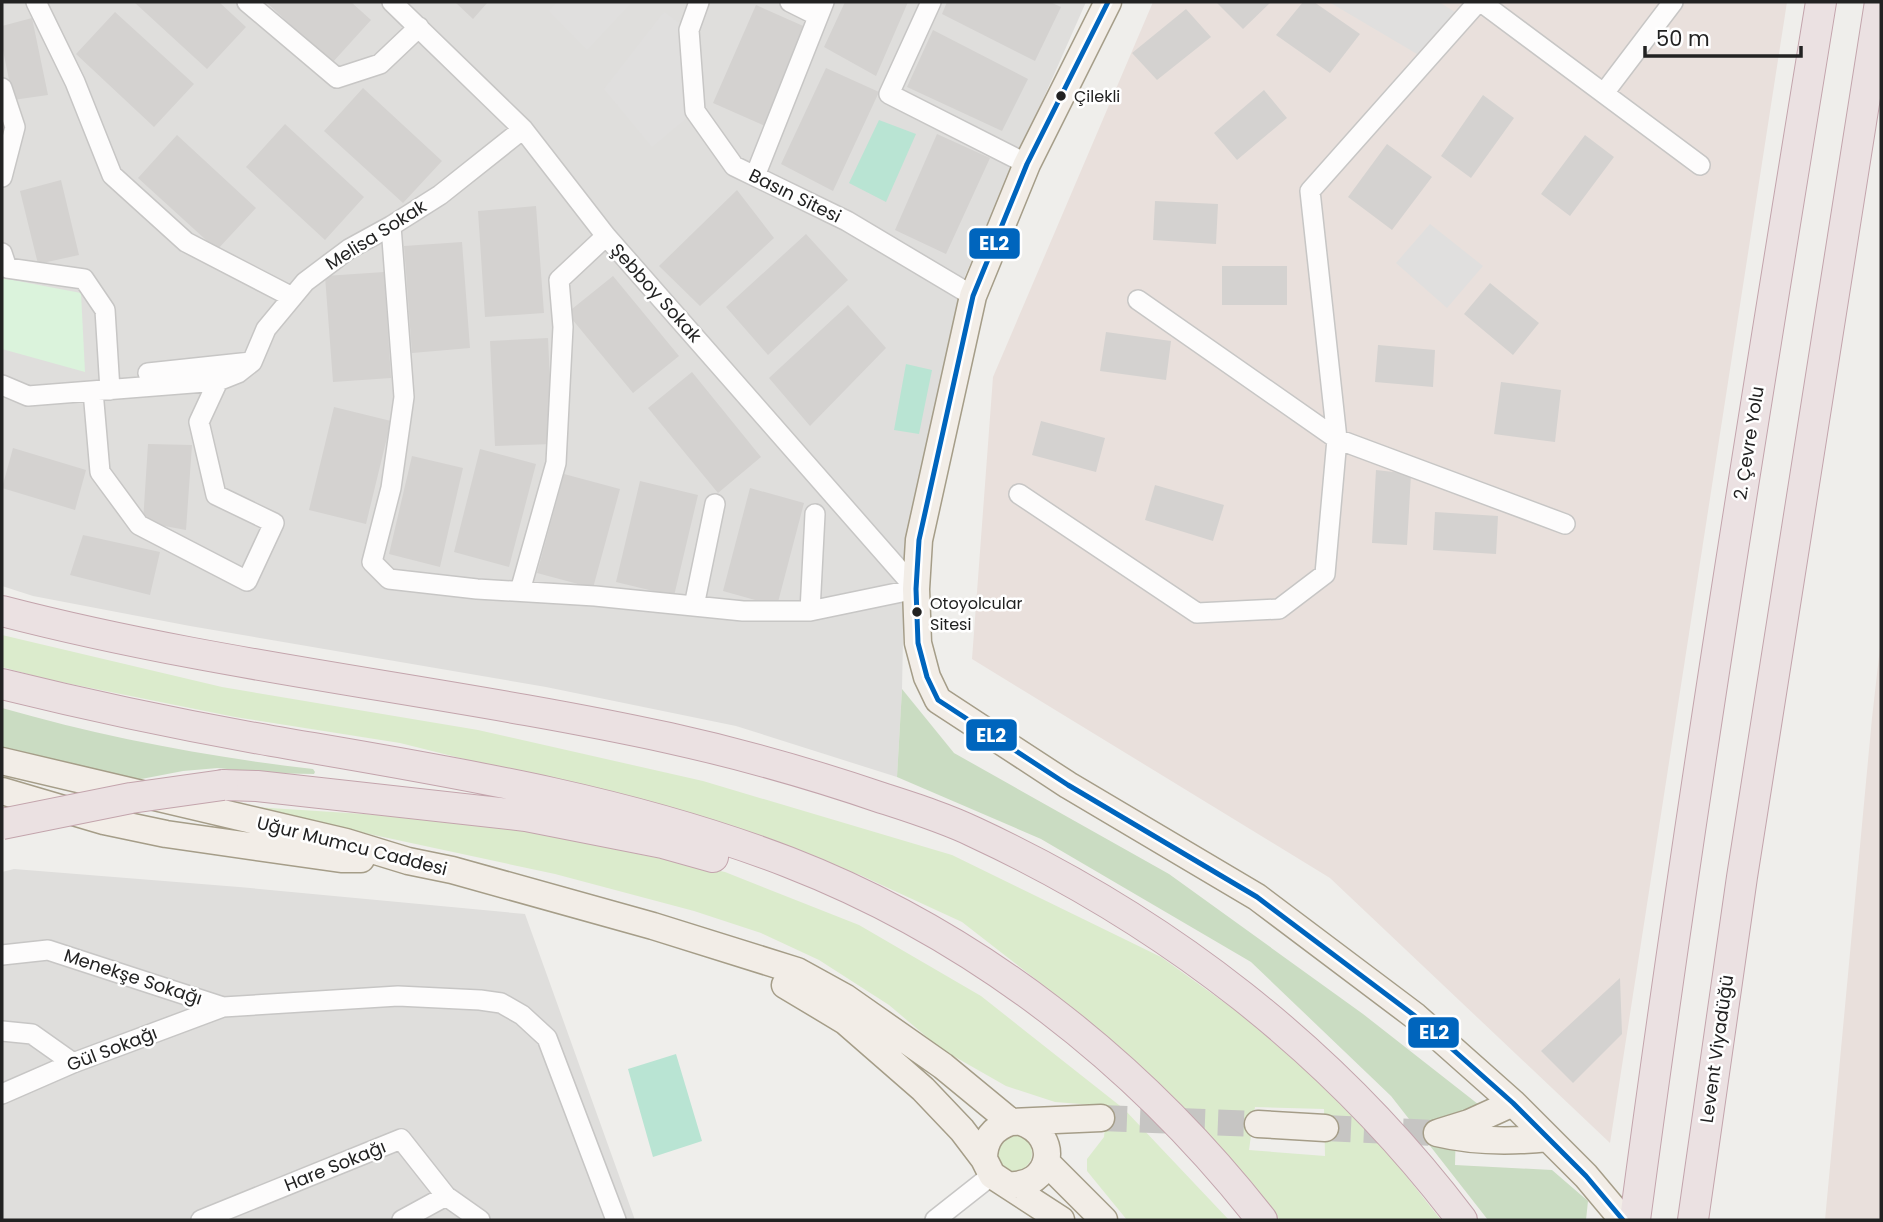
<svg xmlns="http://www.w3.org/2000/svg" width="1883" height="1222" font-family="Poppins,sans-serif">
<rect width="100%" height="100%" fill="#efeeeb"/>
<path fill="#dfdedc" d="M2 2H1086L965 276 905 539 902 689 897 777 736 726 546 687 190 626 33 596 2 586Z
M14 869 239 887 525 914 635 1220H2V872Z"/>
<path fill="#e9e0dc" d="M1153 2H1787L1610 1143 1330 878 972 659 993 377Z
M1881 639V1220H1825L1872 718Z"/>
<path fill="#dbebcc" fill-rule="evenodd" d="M2 635 222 687 478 730 703 781 952 855 1161 957 1239 1013 1316 1079 1388 1153 1441 1220H1280L1223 1154 1131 1059 1038 981 962 922 860 875 640 803 400 743 235 717 46 679 2 667ZM1255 1107 1324 1109 1325 1156 1249 1150Z
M239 806 443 819 522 830 725 872 859 925 981 996 1124 1109 1229 1220H1127L1087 1171V1159L1104 1137 1107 1106 1055 1102 1006 1086 941 1049 889 1005 819 960 761 933 694 911 555 874Z
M996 1153a18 18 0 1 1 36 0a18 18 0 1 1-36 0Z"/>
<path fill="#cadcc2" d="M902 689 954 753 1169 874 1363 1014 1483 1108 1456 1124 1455 1165 1552 1170 1588 1201 1586 1220H1488L1391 1096 1251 962 1041 839 897 777Z
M2 708C103 737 208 757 313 769L315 772 314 774 262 773 218 768 183 771 131 781 2 750Z"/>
<path fill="#dbf3dc" d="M2 278 81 293 85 372 2 349Z"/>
<path fill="#b9e4d3" d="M879 120 916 134 886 202 849 183Z
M906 364 932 370 919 434 894 430Z
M676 1054 702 1141 653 1157 628 1069Z"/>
<path fill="#e0dfde" d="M557 2H632L587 50 549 11Z
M1329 2H1439L1455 12 1417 54Z
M664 12 689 30 695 111 652 147 604 89Z
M1430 224 1483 266 1447 308 1396 263Z"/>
<path fill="#d4d2d0" d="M134 2H219L246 27 207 69Z
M266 2H351L371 20 332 63Z
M455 2H488L473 19Z
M845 2H908L876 76 824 47Z
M947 2H1050L1061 7 1035 61 942 14Z
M1216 2H1271L1243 29Z
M1303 2H1314L1360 34 1330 73 1276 35Z
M756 5 810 29 765 126 713 103Z
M1186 9 1211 37 1157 80 1132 53Z
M115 12 194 84 154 127 76 54Z
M32 18 48 95 13 100 2 45V26Z
M933 30 1028 79 1002 131 907 87Z
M826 68 879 92 833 191 781 164Z
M363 88 442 161 403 203 324 131Z
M1264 90 1287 118 1237 160 1214 133Z
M1483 95 1514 118 1471 178 1441 156Z
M285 124 364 197 325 240 246 167Z
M937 134 990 158 946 254 895 230Z
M177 135 256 208 217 250 138 178Z
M1585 135 1614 157 1570 216 1541 194Z
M1387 144 1432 177 1392 230 1348 197Z
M61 180 79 255 38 264 20 191Z
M737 190 774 238 700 306 659 266Z
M1155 201 1218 204 1216 244 1153 240Z
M536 206 544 313 485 317 478 211Z
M806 234 848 280 768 355 726 307Z
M462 242 470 348 412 353 404 246Z
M1222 266H1287V305H1222Z
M384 272 391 378 333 382 325 276Z
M613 276 679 356 633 393 567 313Z
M1490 283 1539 323 1513 355 1464 314Z
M848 305 886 348 810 426 769 378Z
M1106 332 1171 341 1166 380 1100 371Z
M548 338 553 444 495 446 490 341Z
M1378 345 1435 350 1433 387 1375 382Z
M692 372 761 457 718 493 648 408Z
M1501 382 1561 390 1555 442 1494 434Z
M334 407 391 421 366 524 309 510Z
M1041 421 1105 438 1096 472 1032 455Z
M148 444 192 445 186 530 143 522Z
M13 448 86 470 75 510 2 488Z
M480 449 536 464 509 567 454 552Z
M412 456 463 468 440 567 389 554Z
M1376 470 1411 474 1407 545 1372 543Z
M564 474 620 489 593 588 537 573Z
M640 481 698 495 674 596 616 582Z
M1155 485 1224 505 1213 541 1145 520Z
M750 488 804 503 777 606 723 591Z
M1435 512 1498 516 1496 554 1433 550Z
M83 535 160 552 150 595 70 575Z
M1620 978 1622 1034 1573 1083 1541 1051Z"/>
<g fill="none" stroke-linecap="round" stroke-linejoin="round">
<path stroke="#c6c5c3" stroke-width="26" stroke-dasharray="26 13" stroke-linecap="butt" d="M1101 1118 1258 1124
M1325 1128 1437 1133"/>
<defs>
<path id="minor" d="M36 2 75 82 112 175 186 242 292 297
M247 2 337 78 380 64 419 27
M699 2 689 30 695 111 734 166 847 221 973 296
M790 2 818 16
M931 2 889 94 1027 164
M1481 2 1700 165
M2 88 15 127 2 177
M1604 93 1673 2
M755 176 824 2
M391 226 404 397 391 488 372 562 389 579 477 589 595 596 743 611H810L916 589 606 236 523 129 392 2
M2 253 7 268 84 279 105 310 110 390
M1138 300 1337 439 1565 524
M148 373 251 362
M2 385 28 396 218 381 238 373 252 362 266 329 305 282 349 249 391 226 440 195 523 129
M93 391 100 472 139 525 247 581 274 523 216 495 199 422 218 381
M1019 494 1197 613 1279 609 1325 574 1337 439 1310 191 1478 2
M520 591 556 463 563 327 559 280 606 236
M694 606 715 504
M810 611 815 514
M2 955 48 950 223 1007
M2 1031 32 1034 73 1063
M2 1094 73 1063 223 1007 398 996 480 1000 501 1003 522 1015 547 1038 616 1220
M201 1220 401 1139 446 1196 480 1220
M402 1220 446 1196
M935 1220 992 1175"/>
<path id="major" d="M1108 2 1027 164 973 296 919 540 916 589 918 643 927 677 938 700 1068 785 1257 897 1415 1016 1513 1103 1586 1176 1623 1220
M2 761 346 842 408 861 452 870 653 926 797 971 846 998 943 1066 1011 1122
M2 791 104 821 166 834 341 859H361
M785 985 845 1021 923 1089 962 1130 984 1159 992 1175 1061 1220
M1258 1124 1325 1128
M1440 1132 1469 1123 1513 1103
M1437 1133C1474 1142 1510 1142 1548 1138
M984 1159C984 1140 993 1128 1011 1122L1101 1118
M1046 1162 1104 1220
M1008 1185C1052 1188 1062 1136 1021 1122"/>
<path id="highway" d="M2 611C221 668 448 690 669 738 741 754 812 774 882 798 913 808 945 818 974 832 1166 921 1334 1051 1462 1220
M2 684C91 706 181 725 272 741 446 771 622 798 788 862 976 935 1138 1062 1262 1220
M223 785 257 786 526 816 663 843 713 857
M1635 1220C1689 813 1755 407 1821 2
M1693 1220 1742 877 1880 2"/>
</defs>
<use href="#minor" stroke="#c7c6c5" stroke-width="22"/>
<use href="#major" stroke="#a59d88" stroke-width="29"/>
<use href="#highway" stroke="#c3a4ac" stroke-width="32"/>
<use href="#minor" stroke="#fdfcfc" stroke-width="19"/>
<use href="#major" stroke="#f2ede7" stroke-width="26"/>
<use href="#highway" stroke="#ebe1e2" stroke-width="30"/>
<defs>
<path id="highway-bridge" d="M2 824 131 798 223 785"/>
</defs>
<use href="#highway-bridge" stroke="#c3a4ac" stroke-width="32" stroke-linecap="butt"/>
<use href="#highway-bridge" stroke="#ebe1e2" stroke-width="30"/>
<defs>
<path id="bus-1" d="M1108 2 1027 164 973 296 919 540 916 589 918 643 927 677 938 700 1068 785 1257 897 1415 1016 1513 1103 1586 1176 1623 1220"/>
</defs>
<use href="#bus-1" stroke="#fff" stroke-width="10"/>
<use href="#bus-1" stroke="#0065bd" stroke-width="5"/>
</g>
<g fill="#222" stroke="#fff" stroke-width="2.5">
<circle cx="1061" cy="96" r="6"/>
<circle cx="917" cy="612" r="6"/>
</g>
<g text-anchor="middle" stroke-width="5" stroke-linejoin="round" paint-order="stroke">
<g font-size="16" fill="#222" stroke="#fff" text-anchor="start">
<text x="1074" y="102">Çilekli</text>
<text x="930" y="609">Otoyolcular<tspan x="930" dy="21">Sitesi</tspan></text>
</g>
<g font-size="18" fill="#222" stroke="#fff">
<text transform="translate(795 196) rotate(26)" y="6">Basın Sitesi</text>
<text transform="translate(376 235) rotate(-32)" y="6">Melisa Sokak</text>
<text transform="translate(656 293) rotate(48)" y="6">Şebboy Sokak</text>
<text transform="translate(1749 443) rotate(-81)" y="6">2. Çevre Yolu</text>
<text transform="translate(352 846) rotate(14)" y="6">Uğur Mumcu Caddesi</text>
<text transform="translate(133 977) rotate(18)" y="6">Menekşe Sokağı</text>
<text transform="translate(112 1049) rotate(-21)" y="6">Gül Sokağı</text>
<text transform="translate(1717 1049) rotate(-82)" y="6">Levent Viyadüğü</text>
<text transform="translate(335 1166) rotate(-22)" y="6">Hare Sokağı</text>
</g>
</g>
<g stroke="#fff" stroke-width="2.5">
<rect x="968" y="227" width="53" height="33" rx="7" fill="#0065bd"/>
<rect x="965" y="718" width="53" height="34" rx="7" fill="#0065bd"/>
<rect x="1407" y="1016" width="53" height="33" rx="7" fill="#0065bd"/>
</g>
<g font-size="19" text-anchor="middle" font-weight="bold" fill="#fff">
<text x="994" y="250">EL2</text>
<text x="991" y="742">EL2</text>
<text x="1434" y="1039">EL2</text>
</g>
<rect width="1883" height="1222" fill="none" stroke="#222222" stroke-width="7"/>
<path d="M1645 46v10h156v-10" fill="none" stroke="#222222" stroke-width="3.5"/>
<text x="1656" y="46" font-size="21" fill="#222222" stroke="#ffffff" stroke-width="5" paint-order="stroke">50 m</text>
</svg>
